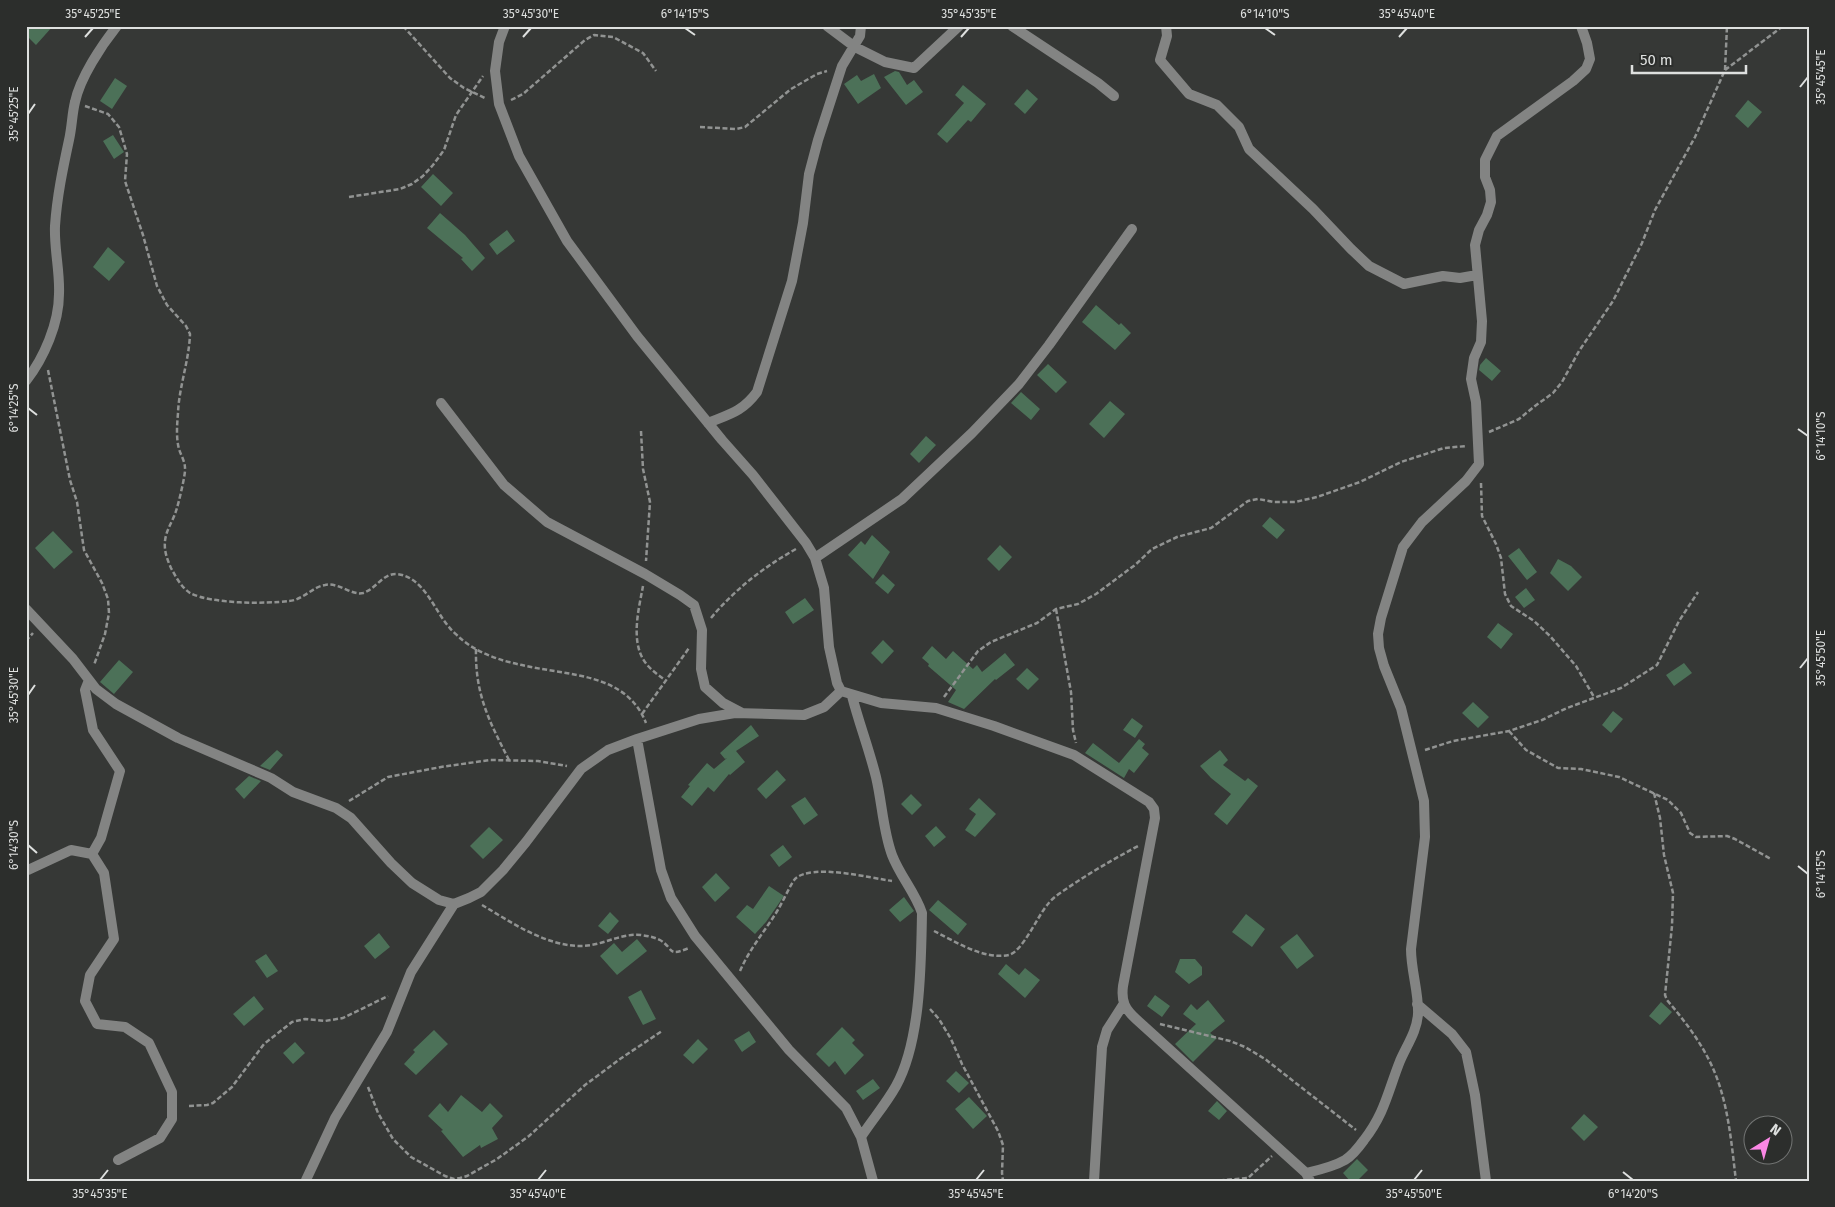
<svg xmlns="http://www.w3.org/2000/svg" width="1835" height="1207" font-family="'Fira Sans',sans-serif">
<rect width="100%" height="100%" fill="#363836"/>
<path fill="#4c7158" d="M26 26H53L36 45 26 35Z
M895 71 899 72 907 85 914 80 923 92 906 105 884 77Z
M874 74 881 88 858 104 844 84 857 75 861 81Z
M115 78 127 86 112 109 100 101Z
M963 85 986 104 971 122 968 120 947 143 937 134 964 103 955 95Z
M1027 89 1038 99 1025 114 1014 104Z
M1748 100 1762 112 1748 128 1735 116Z
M113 135 124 152 114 159 103 141Z
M433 174 453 193 441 206 421 187Z
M440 213 465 235 485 258 472 271 461 259 463 258 427 228Z
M507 230 515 241 497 255 489 244Z
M108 247 125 262 109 281 93 267Z
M1096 305 1119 325 1121 323 1131 333 1115 350 1082 322Z
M1486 358 1501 371 1492 381 1479 370 1480 365Z
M1048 364 1067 382 1056 393 1037 375Z
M1021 392 1040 409 1031 420 1011 403Z
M1110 401 1125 414 1104 438 1089 424Z
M926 436 936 445 919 463 910 454Z
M1270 517 1285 530 1277 539 1262 526Z
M53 531 73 552 54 569 35 548Z
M872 535 890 552 873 579 848 555 861 541 865 545Z
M1000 545 1012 557 999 571 987 559Z
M1519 548 1537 572 1527 580 1508 556Z
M1558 559 1571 566 1582 577 1568 591 1550 573Z
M883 574 895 585 888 594 875 583Z
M1526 588 1535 600 1524 608 1515 597Z
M805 598 814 610 793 624 785 612Z
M1498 623 1513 634 1501 649 1487 637Z
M883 640 894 651 882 664 871 653Z
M932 646 946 659 953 651 973 669 977 665 982 672 1005 653 1015 665 996 680 995 679 964 709 948 702 956 690 928 666 929 664 922 658Z
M119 660 133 672 114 694 100 682Z
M1684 663 1692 673 1674 686 1666 675Z
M1027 668 1039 679 1028 690 1016 679Z
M1473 702 1489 717 1478 728 1462 713Z
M1613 711 1623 719 1611 733 1602 725Z
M1132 718 1143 726 1135 738 1123 730Z
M751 725 759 736 736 751 745 762 730 775 729 774 714 792 708 787 692 806 681 797 690 786 688 785 707 763 714 769 727 758 725 759 720 753Z
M1139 739 1145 744 1142 748 1149 754 1134 773 1129 769 1124 778 1085 753 1093 743 1119 763Z
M277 750 283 755 270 770 260 766Z
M1220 750 1228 760 1223 765 1245 781 1248 778 1258 786 1227 825 1214 814 1231 794 1211 778 1200 766Z
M777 770 786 780 766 799 757 789Z
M249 776 261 781 244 799 235 789Z
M911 794 922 805 912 815 901 804Z
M805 797 818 815 804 825 791 806Z
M979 798 996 814 975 837 965 830 976 814 969 809Z
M936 826 946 837 934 847 925 836Z
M489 827 503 840 483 859 470 846Z
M783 845 792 857 779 867 770 855Z
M716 873 730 888 715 902 702 887Z
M769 886 784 896 766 922 755 934 736 917 747 905 753 909Z
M904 897 914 911 900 922 889 910Z
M938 900 967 924 958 935 929 910Z
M610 912 619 921 608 934 598 926Z
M1246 914 1265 929 1252 947 1232 932Z
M379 933 390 947 375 959 364 946Z
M1297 934 1314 956 1297 969 1280 947Z
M637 939 647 951 617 975 600 956 614 943 622 952Z
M266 954 278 971 267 978 255 961Z
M1180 959H1195L1202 967V975L1189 984 1175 972Z
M1006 964 1019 975 1025 968 1040 980 1025 998 998 974Z
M641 990 656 1019 643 1025 628 997Z
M1155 995 1170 1006 1162 1017 1147 1006Z
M254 996 264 1009 244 1026 233 1014Z
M1208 1000 1225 1021 1210 1033 1217 1038 1193 1062 1175 1044 1196 1024 1183 1014 1191 1004 1197 1010Z
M1661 1002 1672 1012 1660 1025 1649 1016Z
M842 1027 855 1040 852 1043 864 1055 845 1075 835 1061 829 1067 816 1054Z
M434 1030 448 1044 416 1075 404 1064 415 1052 413 1050Z
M749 1031 756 1042 742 1052 734 1040Z
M698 1039 708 1049 693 1064 683 1055Z
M295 1042 305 1053 293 1064 283 1053Z
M956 1071 969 1083 959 1093 946 1081Z
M873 1079 880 1088 863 1100 856 1091Z
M461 1095 482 1112 490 1103 503 1116 492 1128 498 1139 481 1148 480 1145 463 1157 441 1131 443 1130 428 1116 440 1103 448 1112Z
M969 1097 987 1116 973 1129 955 1109Z
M1217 1101 1227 1111 1219 1120 1208 1111Z
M1584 1114 1598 1127 1584 1141 1571 1128Z
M1357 1159 1368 1170 1357 1181H1350L1343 1173Z"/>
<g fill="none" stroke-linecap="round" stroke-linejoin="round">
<path stroke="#919392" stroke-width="2.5" stroke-dasharray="5 2.5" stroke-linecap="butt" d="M403 26 450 78 464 88 485 98
M1725 70 1783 26
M511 100 523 94 585 40 594 35 613 37 643 53 656 71
M85 106 108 114 119 127 127 154 125 181 143 235 157 286 167 305 186 326 190 334C189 361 179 387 178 413 177 425 176 438 179 449 181 455 185 462 185 468 186 473 178 506 176 511 173 521 166 530 165 541 164 551 167 559 171 568 176 577 181 587 190 593 211 604 266 604 289 601 303 600 312 587 325 585 339 582 352 596 363 593 376 589 383 573 397 574 424 577 434 610 449 627 452 631 457 635 460 638 477 653 501 661 522 665 567 676 626 672 646 723
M700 127 736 129 745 127 791 89 817 74 827 71
M349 197 400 189 412 184 423 176 433 165 444 150 456 115 483 76
M48 370 70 480 77 502 84 550 102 583 108 599 109 613 105 634 94 665
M641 431 643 469 650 502 646 561
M1489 432 1519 419 1535 406 1553 393 1562 382 1579 351 1613 301 1642 243 1655 210 1695 137 1725 70 1727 26
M1481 483 1482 516 1496 544 1501 558 1505 594 1511 606 1534 621 1550 636 1576 666 1594 697
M643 586C639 608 631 638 643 659 648 668 657 674 665 680
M1056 609 1071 692 1073 730 1076 743
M711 618C735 589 764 567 796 549
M26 641 33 633
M476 649C475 694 489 721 509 760
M944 697 978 651 991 642 1037 623 1056 609 1078 604 1096 594 1135 565 1152 549 1177 537 1211 528 1248 501 1258 499 1274 502H1295L1317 497 1360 482 1401 462 1444 448 1467 446
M642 714 689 648
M1509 731 1526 750 1558 768 1581 769 1619 777 1668 800 1681 813 1690 833 1696 837 1727 836 1735 839 1771 859
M1425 750 1453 741 1509 731 1542 720 1567 708 1621 688 1657 665 1679 621 1698 592
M1654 793 1660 818 1664 855 1673 893 1672 926 1665 995 1667 1000C1683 1019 1698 1038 1709 1060 1728 1097 1731 1140 1736 1181
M349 801 388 777 441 767 490 760 538 761 567 766
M482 905C511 922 545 946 581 946 602 946 620 933 641 935 648 936 654 937 660 940 675 949 666 957 689 948
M934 931C956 942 984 960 1009 955 1023 951 1038 915 1048 904 1053 897 1062 892 1069 887 1091 872 1114 859 1138 846
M740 971C749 950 764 932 776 913 782 904 790 885 795 879 811 863 871 878 892 881
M930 1009 939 1019 951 1039 962 1064 998 1131 1003 1145 1002 1173 1003 1181
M1160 1024 1230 1041 1245 1047 1265 1059 1356 1130
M368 1087 378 1113 393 1139 411 1157 445 1176 454 1179 460 1178 467 1176 497 1159 529 1136 585 1085 620 1059 662 1031
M189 1106 207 1105 213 1103 232 1087 264 1044 292 1022 305 1019 325 1021 343 1018 388 996
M1212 1181 1248 1178 1272 1156"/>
<path stroke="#838483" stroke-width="10" d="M505 26 499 42 495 71 499 104 519 156 567 241 637 336 722 440 753 475 806 543 815 558 824 588 829 647 837 683 841 691 881 703 936 708 994 726 1074 755 1149 802 1154 809 1155 818 1123 986C1121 1002 1125 1009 1136 1019L1306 1173 1310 1181
M827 26 855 47 885 62 914 68 959 26
M1012 26 1098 83 1114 96
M1166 26 1167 36 1160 60 1189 94 1217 105 1239 127 1249 149 1313 209 1351 249 1369 266 1404 284 1443 276 1460 278 1477 275
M26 381C44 358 59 323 59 294 60 271 54 249 55 226 57 196 63 168 69 140 72 127 72 114 75 102 80 78 101 46 117 26
M441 403 504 485 547 522 645 574 680 595 694 605 702 630 701 669 705 687 723 703 742 713
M708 423C730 414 742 412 757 392L792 281 803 223 809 174 818 140 842 66 860 36 861 26
M815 558 902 499 972 433 1019 384 1049 345 1132 229
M26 609 73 659 96 689 116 704 178 738 271 778 293 792 336 808 351 818 391 863 412 883 439 900 454 904 469 898 481 892 503 870 526 842 581 769 608 750 637 739 699 719 735 713 804 715 824 707 841 691
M89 680 85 690 93 730 120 771 101 838 92 854
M852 696C859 723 869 749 876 777 882 802 883 831 892 855 900 876 915 892 922 913 921 964 921 1041 896 1086 886 1104 872 1120 861 1137
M637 739 661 870 671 898 695 936 789 1050 846 1108 861 1137 873 1181
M26 869 28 870 71 850 92 854 104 873 114 939 90 975 85 1001 97 1024 125 1027 149 1043 172 1092V1119L160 1138 118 1160
M1417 1004 1452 1034 1466 1052 1475 1095 1486 1181
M1306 1173C1319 1170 1333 1167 1345 1160 1353 1155 1359 1147 1364 1140 1385 1113 1388 1091 1400 1061 1407 1045 1417 1031 1418 1014 1419 993 1411 971 1411 949L1425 837 1424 801 1401 708 1384 666 1379 648 1378 634 1381 618 1403 547 1422 522 1466 481 1479 464 1476 402 1471 379 1474 358 1481 342 1482 321 1475 245 1479 230 1487 215 1491 202 1490 190 1485 177V160L1497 136 1573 81 1586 69 1590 59 1587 43 1581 26
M306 1180 335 1118 387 1032 411 972 454 904
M1094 1181 1102 1047 1107 1030 1123 1005"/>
</g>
<path fill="none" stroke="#dee0df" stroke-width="2" d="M685 28 695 35M1265 28 1275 35M85 37 93 28M523 37 531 28M961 37 969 28M1399 37 1407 28M1800 87 1808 77M28 114 35 104M28 408 37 415M1798 429 1808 436M1800 668 1808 658M28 695 35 685M28 845 37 853M1798 866 1808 874M1623 1172 1633 1180M100 1180 108 1170M538 1180 546 1170M976 1180 984 1170M1414 1180 1422 1170"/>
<rect width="1835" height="1207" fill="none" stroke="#2c2e2c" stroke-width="55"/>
<g transform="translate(1768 1140) rotate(37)"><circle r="24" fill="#2c2e2c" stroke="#737574"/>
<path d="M0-4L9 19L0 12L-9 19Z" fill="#fb87e5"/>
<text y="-8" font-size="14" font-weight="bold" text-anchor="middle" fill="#dee0df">N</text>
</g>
<path d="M1632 65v8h114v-8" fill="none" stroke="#dee0df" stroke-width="2.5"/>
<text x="1640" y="65" font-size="15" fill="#dee0df" stroke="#2c2e2c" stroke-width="4" paint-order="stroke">50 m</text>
<rect x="28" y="28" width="1780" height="1152" fill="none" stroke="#dee0df" stroke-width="2"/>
<g font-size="12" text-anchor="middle" fill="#dee0df">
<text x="93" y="18">35°45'25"E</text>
<text x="531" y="18">35°45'30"E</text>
<text x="685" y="18">6°14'15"S</text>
<text x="969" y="18">35°45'35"E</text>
<text x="1265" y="18">6°14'10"S</text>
<text x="1407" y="18">35°45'40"E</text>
<text transform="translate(1821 77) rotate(-90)" y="4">35°45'45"E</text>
<text transform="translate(14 114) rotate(-90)" y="4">35°45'25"E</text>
<text transform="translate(14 408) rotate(-90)" y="4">6°14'25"S</text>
<text transform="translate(1821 436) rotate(-90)" y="4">6°14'10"S</text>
<text transform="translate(1821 658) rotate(-90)" y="4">35°45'50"E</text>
<text transform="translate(14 695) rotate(-90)" y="4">35°45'30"E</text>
<text transform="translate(14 845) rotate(-90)" y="4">6°14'30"S</text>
<text transform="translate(1821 874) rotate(-90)" y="4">6°14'15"S</text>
<text x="100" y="1198">35°45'35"E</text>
<text x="538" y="1198">35°45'40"E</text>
<text x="976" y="1198">35°45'45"E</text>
<text x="1414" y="1198">35°45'50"E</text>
<text x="1633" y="1198">6°14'20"S</text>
</g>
</svg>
